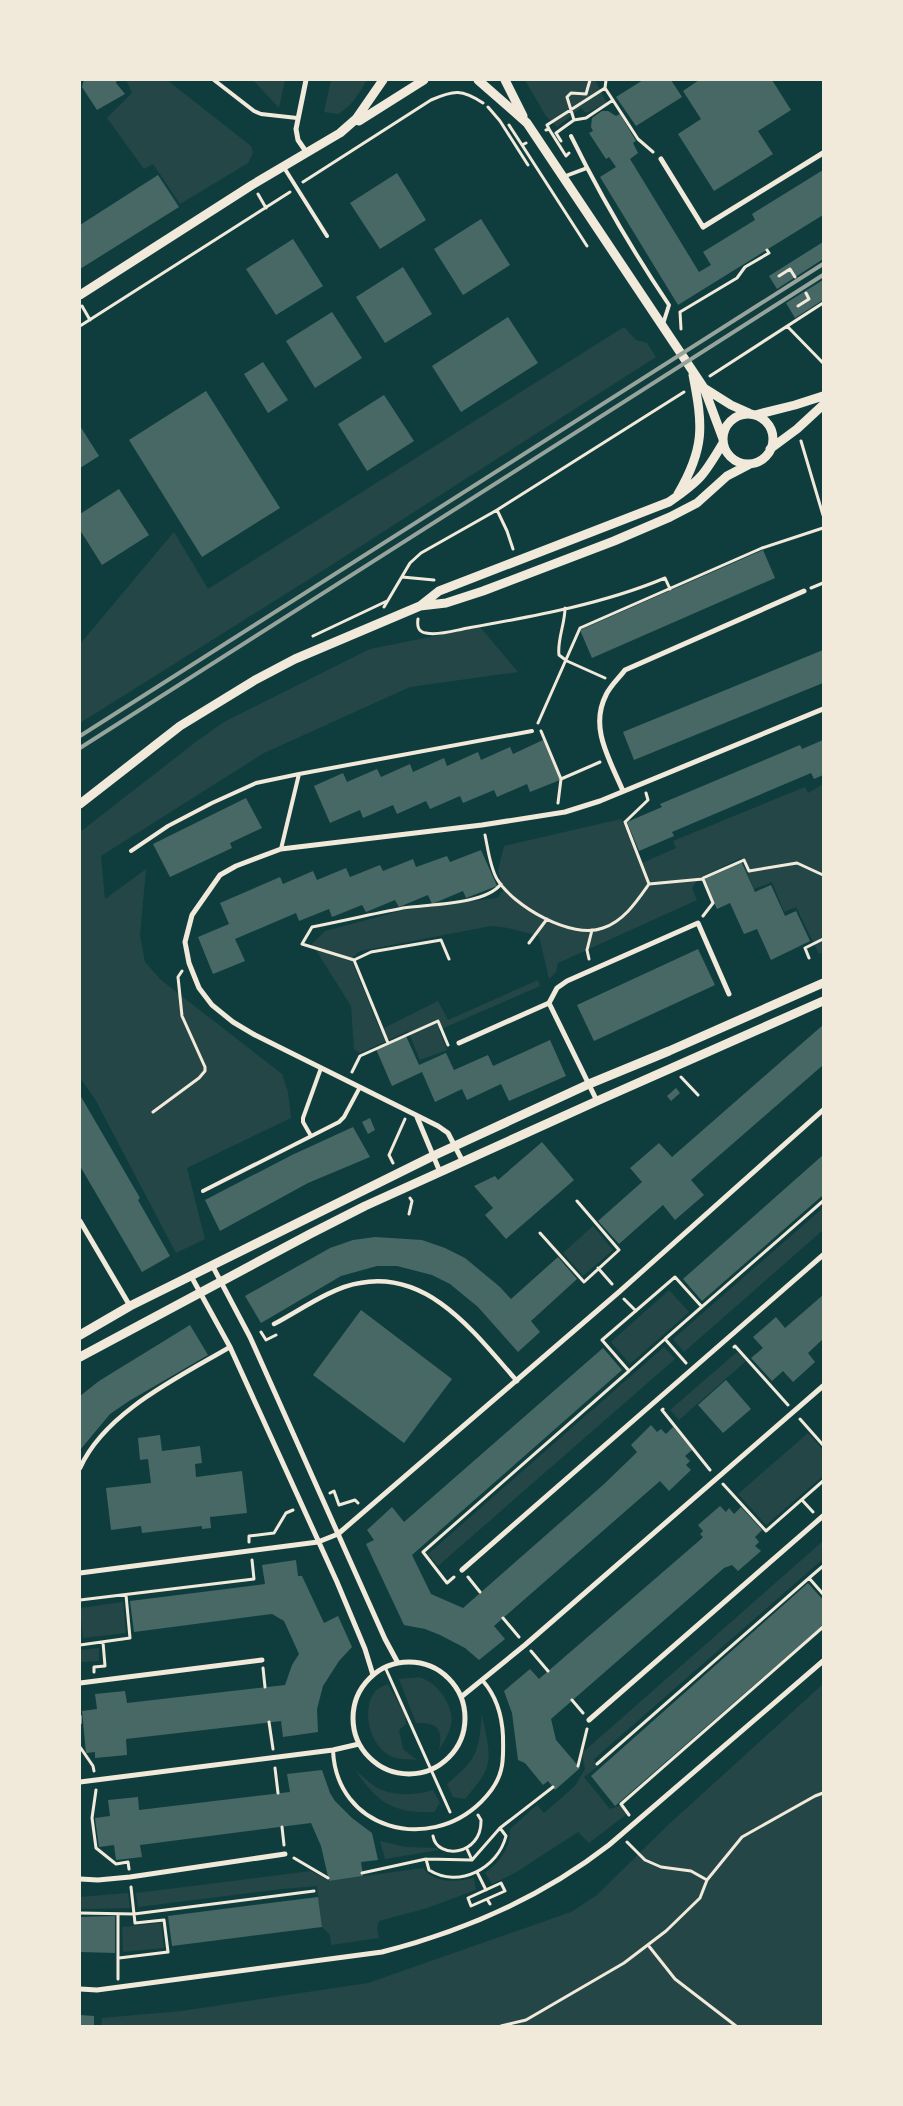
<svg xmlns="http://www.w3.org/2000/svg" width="903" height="2106" font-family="'Space Grotesk',sans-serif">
<rect width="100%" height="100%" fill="#0f3d3e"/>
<path fill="#244646" d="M126 80H167L251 146 253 153 248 163 180 204 153 164 144 169 107 118 132 93Z
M253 80H285L279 108Z
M331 80H367C359 93 352 106 338 114L324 112Z
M525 80H595L607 103 586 113 581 108 557 127 546 116Z
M624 327 636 340 647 343 656 357 311 578 80 723V644L174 532 208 589Z
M480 627 518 672 410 687 264 753 101 856 105 899 146 869 140 935 145 962 161 980 282 1074 288 1092 291 1118 187 1168 205 1239 176 1253 95 1099 80 1078V832L197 741 224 722 370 649Z
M823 784V952L819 954 796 907 784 912 772 882 754 889 741 858 699 878 692 888 697 900 558 963 556 972 549 979 539 936 508 928 491 926 360 951 353 957 352 961 380 1030 438 1001 448 1020 538 980 540 986 439 1030 447 1050 420 1060 408 1031 360 1053 354 1049 351 1006 312 944 325 931 404 910 497 898 503 890 498 870 504 846 621 819 642 863 676 848 673 841 805 787 808 793Z
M823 1208V1230L684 1352 673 1339Z
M593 1226 613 1250 583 1276 563 1253Z
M669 1290 689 1312 630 1364 611 1342Z
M664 1347 675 1359 438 1566 428 1554Z
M737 1352 746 1361 679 1420 670 1410Z
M808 1433 823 1450V1476L766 1525 738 1494Z
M823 1541V1559L594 1759 597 1767 584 1777 610 1809 622 1805 628 1813 589 1843 578 1832 515 1873 492 1884 485 1873C500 1862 511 1848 510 1829L537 1805 544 1813 575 1786 585 1769 582 1753Z
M123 1602 126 1633 83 1638 80 1608Z
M99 1648V1661L80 1662V1650Z
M411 1678C414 1678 419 1677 422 1678 439 1684 455 1708 451 1725 449 1734 443 1743 439 1750 443 1729 438 1722 416 1723L399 1679Z
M388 1684 405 1715 406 1724 399 1730 403 1749 417 1760C410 1759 400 1760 393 1757 371 1749 360 1711 375 1692 377 1688 384 1686 388 1684Z
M823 1684V2026H101L102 2018 181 2011 368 1983 571 1912 597 1895 668 1825Z
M482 1714C484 1729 492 1751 487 1766 484 1778 473 1789 465 1799L453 1797 447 1784C478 1758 478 1754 482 1714Z
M356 1771C364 1777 373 1787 382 1790 397 1796 419 1795 433 1790L440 1803 434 1812C393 1813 379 1804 356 1771Z
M380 1841 406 1847 436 1848 439 1850 385 1859Z
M423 1868C435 1884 456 1882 474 1878L476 1890 427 1908 379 1921 377 1928 379 1938 331 1945 330 1935 322 1927 317 1886 282 1889 138 1907 136 1893 311 1871 329 1881Z
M128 1893 130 1908 80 1909V1897Z
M161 1923 164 1948 123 1952 122 1927Z"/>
<path fill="#486865" d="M84 80H117L116 83 125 94 97 110 82 87Z
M643 80H671L682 97 636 126 616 97Z
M699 80H772L791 110 758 131 773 154 714 191 678 134 701 119 683 91Z
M602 111H608L616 116 620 114 636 141 633 143 638 153 630 159 699 272 711 265 703 252 755 220 752 214 823 170V215L678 305 600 177 616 167 609 157 606 159 589 133 593 131 591 127 592 118Z
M397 173 426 220 380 249 350 203Z
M158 175 179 207 80 269V225Z
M481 219 510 265 463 295 434 249Z
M293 239 323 286 276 315 246 269Z
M823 242V259L777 289 769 276Z
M403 267 432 314 385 343 356 297Z
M823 280V300L795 318 786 303Z
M332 312 362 358 315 388 286 341Z
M508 317 538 363 461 412 432 366Z
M263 362 288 400 268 413 244 374Z
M206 391 280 508 202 557 129 440Z
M384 395 414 441 367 471 338 424Z
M80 426 99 456 80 468Z
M119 489 149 535 102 565 80 530V514Z
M763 550 775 578 592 658 580 630Z
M823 650V683L634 760 623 732Z
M543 740 560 780 530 792 527 784 497 797 494 790 463 803 460 796 430 809 426 801 397 814 393 805 363 818 360 810 330 823 314 786 343 773 347 782 377 769 381 777 410 764 413 772 444 758 447 766 478 752 481 760 510 747 513 754Z
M823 740V775L814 779 811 773 672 832 674 836 639 851 627 822 662 807 660 804 800 745 802 749Z
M246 798 262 828 230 843 232 848 170 877 153 844Z
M481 850 497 886 466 898 463 891 432 904 428 895 399 907 395 900 366 912 362 905 332 917 329 909 299 921 296 913 235 939 245 961 213 974 198 937 229 924 220 903 280 877 283 884 313 871 317 880 346 868 350 877 380 865 383 871 413 859 416 867 447 856 450 862Z
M741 861 755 892 771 885 785 916 796 911 810 941 771 960 757 929 744 934 730 903 717 909 703 879Z
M698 949 715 985 594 1041 577 1005Z
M823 1025V1065L691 1180 704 1195 675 1220 663 1205 619 1244 598 1221 642 1182 630 1168 659 1143 672 1157Z
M406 1036 419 1065 446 1053 454 1070 488 1055 493 1066 550 1040 566 1076 509 1101 501 1084 467 1100 462 1089 435 1102 422 1072 392 1086 376 1049Z
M676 1088 680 1093 671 1101 667 1096Z
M80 1095 140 1198 138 1200 170 1256 142 1272 80 1166Z
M370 1118 375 1130 368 1134 362 1122Z
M353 1127 370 1157 308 1183 220 1231 205 1200 292 1155Z
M542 1142 574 1180 506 1239 485 1215 493 1208 474 1186 495 1176 498 1180Z
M823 1155V1195L702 1301 683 1279Z
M375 1237 422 1240 445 1248 465 1258 500 1287 511 1299 558 1257 577 1279 531 1321 540 1332 518 1352 478 1307 450 1284 432 1275 397 1266H377L341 1276 261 1323 245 1296 330 1248 353 1240Z
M823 1295V1339L808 1353 815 1362 793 1382 783 1371 772 1381 751 1358 763 1348 753 1337 776 1317 785 1328Z
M361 1310 452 1379 404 1443 313 1375Z
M190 1325 208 1355 129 1401 110 1414 80 1450V1396L99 1381Z
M603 1348 622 1370 412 1555 431 1594 463 1608 603 1485 630 1459 637 1452 631 1445 651 1425 657 1432 661 1429 666 1434 673 1427 692 1450 685 1456 690 1461 686 1465 691 1470 669 1491 660 1481 494 1626 505 1639 479 1660 465 1648 440 1635 425 1629 404 1625 366 1544 374 1540 367 1530 392 1507 404 1522Z
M726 1380 751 1409 723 1433 698 1405Z
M160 1435 162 1451 200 1446 202 1463 195 1464 196 1477 242 1471 247 1513 210 1517 211 1528 202 1529V1526L142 1533 141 1526 111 1530 106 1488 151 1483 148 1459 140 1460 138 1438Z
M720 1506 726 1512 729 1508 734 1514 741 1507 762 1530 755 1537 759 1542 755 1546 761 1551 738 1571 732 1565 724 1568 551 1719 556 1740 580 1768 555 1790 548 1781 543 1785 525 1763 518 1760 512 1713 504 1691 530 1669 539 1679 700 1540 703 1537 700 1534 703 1531 698 1525Z
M296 1560 298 1576H302L324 1623 338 1616 352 1647 339 1661 323 1686 317 1709 318 1732 283 1737 281 1721 126 1739 127 1755 95 1758V1752L86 1753 82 1711 97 1709 95 1694 125 1691 127 1703 285 1685 292 1665 299 1654 284 1621 272 1614 134 1632 130 1601 265 1584 262 1565Z
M808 1583 823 1600V1625L615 1806 591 1776Z
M322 1770 330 1793 335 1801 352 1818 372 1833 378 1860 361 1862 363 1876 329 1881 321 1846 311 1823 140 1845 142 1857 116 1860 114 1845 99 1847 95 1818 110 1816 108 1800 138 1797 139 1810 290 1792 287 1774Z
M318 1897 322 1927 172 1946 168 1916Z
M115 1916V1953L80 1952V1917Z
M80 2015 94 2016V2026H80Z"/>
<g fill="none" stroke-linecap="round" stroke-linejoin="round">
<path stroke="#f1e9da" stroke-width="3" d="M606 80 605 88 638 139 653 152
M488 107 500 121 528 165
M574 120 586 118 613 100
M509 125 522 145
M549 129 566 156 569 153
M546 130 549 129 547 125 605 88
M561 141 556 133 574 120 567 97 571 93 586 94 590 80
M526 143 522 145 587 246
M303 182 431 100C454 90 462 89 483 103
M258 194 266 208
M779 276 790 269 795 277
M82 306 90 320
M798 306 809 299 806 293
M680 312 681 329
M680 312 737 278 745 267 769 253 767 250
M80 326 290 192
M787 326 823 363
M710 376 823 303
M801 441 823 515
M497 510 507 531 513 549
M402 577 434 580
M811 588 823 583
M384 607 410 563 421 553 497 510 684 392
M565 608C565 624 557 640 559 655L567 661 605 678
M418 619C417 626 418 632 426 633 439 636 456 630 468 628 535 616 603 604 665 578L670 589
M313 636 387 601
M538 723 580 628 762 548 823 528
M541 731 561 779
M646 793 648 800 625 822 649 884 703 879V878L744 860 749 871 797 863 823 875
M558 803 561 779 600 762
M485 835C488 849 490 867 497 879 513 906 572 940 603 928 624 921 637 901 649 884
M703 879 713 903 703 916
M529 943 547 919
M809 958 805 948 823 939
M589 959 587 950 592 930
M354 960 302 944 312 927C342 921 372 914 403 908 428 904 485 905 501 884
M388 1043 354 960 371 952 441 940 449 959
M352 1072 360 1056 438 1021 448 1045
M681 1077 698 1095
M153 1112 199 1078 205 1071V1067L182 1016 178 977 182 971
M393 1163 389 1155 405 1119
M409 1214 412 1201 410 1198
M540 1233 584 1282 619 1250 577 1201
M598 1268 612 1284
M624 1299 636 1311
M261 1332 266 1340 276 1335
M665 1339 823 1201
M734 1347 735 1346 788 1405
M686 1363 665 1339 629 1371 602 1340 675 1277 702 1307
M663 1409 662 1410 710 1470
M800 1419 823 1445
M723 1484 766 1531 823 1481
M330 1493 334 1491 339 1505 355 1500 358 1503
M802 1500 813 1512
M249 1542V1536L274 1533 286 1513 293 1510
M823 1566 809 1578 823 1594
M454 1577 447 1583 423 1552 629 1371
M468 1577 480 1592
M80 1600 254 1579 252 1560
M503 1618 519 1637
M80 1645 130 1638 126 1595
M531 1651 548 1671
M385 1667 450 1812
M263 1668 265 1687
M94 1672V1667L105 1666 103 1642
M572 1700 583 1713
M80 1716V1723
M269 1722 273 1749
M80 1747 93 1766 94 1771
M597 1764 809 1578
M578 1766 587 1729
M275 1768 278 1793
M96 1790 92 1818 96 1848 116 1864 128 1862 129 1869
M629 1815 621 1804 823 1627
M282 1827 284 1845
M433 1836C437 1860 482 1856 481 1820L478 1815
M627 1842 645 1860 661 1867 691 1871 707 1880
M467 1849 472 1860
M294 1858 328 1878
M426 1859 429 1870C459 1889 498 1868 506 1836L500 1828
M477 1872 486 1890
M362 1873 426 1859 472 1860 500 1828 553 1787
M487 1899 471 1906 468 1898 501 1883 505 1891 487 1899 490 1904
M80 1913 134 1914 314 1891
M118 1915V1979
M648 1945 675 1979 736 2026
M119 1958 168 1952 164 1920 135 1923 131 1887
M501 2026 526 2020 624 1963 666 1931 700 1898 707 1880 742 1837 815 1796 823 1793"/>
<path stroke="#f1e9da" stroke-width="4" d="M214 80 254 111 261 114 297 118
M571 136C600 195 632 250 669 305L663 324
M283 166 327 236
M563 177 587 168
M281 849 299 774 532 731
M131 851 168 826 212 803 256 783 299 774
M311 1136 303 1122V1118L321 1068
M203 1191 339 1122 344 1117 360 1087
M333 1750C336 1829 428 1854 481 1802 490 1793 498 1783 501 1770 504 1760 503 1747 503 1736 502 1715 497 1697 483 1681"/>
<path stroke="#f1e9da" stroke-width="4.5" d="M274 1324C299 1311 332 1287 360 1283 430 1270 476 1335 517 1381
M80 1468C105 1412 179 1377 230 1347"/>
<path stroke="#f1e9da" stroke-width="5" d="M306 80 296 129 298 140 307 153
M661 159 703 227 823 153
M623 791C610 760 589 728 606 695 610 686 619 678 625 670L804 591
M549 1003 557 988 567 981 698 923 729 994
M459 1043 549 1003 597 1101
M417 1117 440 1172
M463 1162 448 1133 438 1126 255 1035 233 1022 212 1005 199 988 189 963 185 942 192 915 220 875 236 866 281 849 482 825 565 812 600 801 823 709
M80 1221 130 1306
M212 1265 250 1337 385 1639 398 1663
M191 1276 230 1347 337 1582 365 1649 373 1675
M462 1570 823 1255
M80 1573 318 1542 338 1534 619 1292 823 1110
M353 1718a56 56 0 1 1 112 0a56 56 0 1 1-112 0Z
M80 1683 262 1660
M461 1697 525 1645 823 1386
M589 1720 823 1516
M80 1782 333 1750 359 1744
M80 1879 98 1880 130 1877 285 1854
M80 1989 97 1990 382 1952C464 1931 542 1897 609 1845L823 1661"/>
<path stroke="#f1e9da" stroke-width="9" d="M478 80 527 123 704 388 723 439
M505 80 523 116
M359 121 424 80
M80 295 252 185 340 133 356 119 383 80
M704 388 731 405 749 413
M723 439a25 25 0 1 1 50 0a25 25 0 1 1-50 0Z
M755 415 795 405 823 396
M770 449 797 429 823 405
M678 494C705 448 703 426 693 375
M420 606 439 591 669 502C701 480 704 475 723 443
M80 804 180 726 255 680 295 659 420 606 446 603 483 591 614 541 670 517 697 503 727 476 750 464
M80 1335 130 1306 433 1156 589 1084 669 1051 823 983
M80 1357 310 1234 365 1206 597 1101 823 1001"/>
<path stroke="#97a49c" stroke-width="4" d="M80 736 823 264
M80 748 823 275"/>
</g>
<rect width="903" height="2106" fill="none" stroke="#f1e9da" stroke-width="162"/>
</svg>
